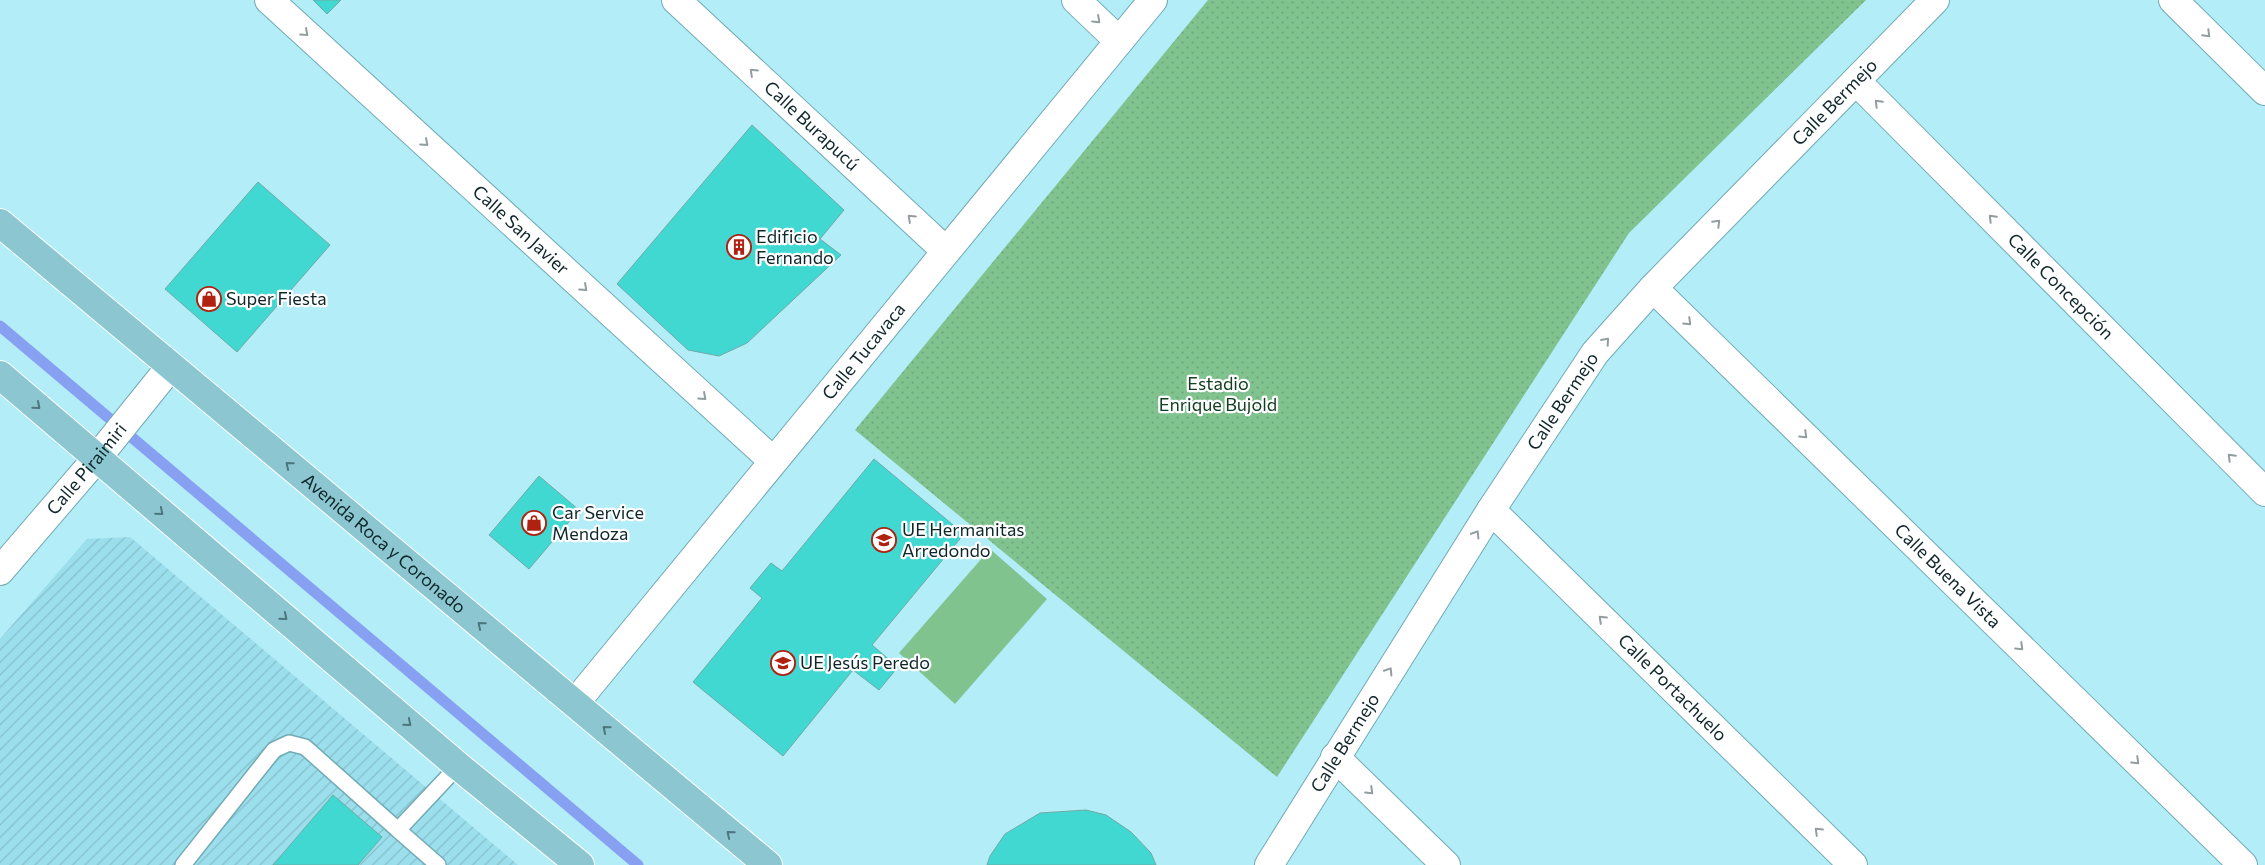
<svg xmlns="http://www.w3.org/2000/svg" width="2265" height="865" font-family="Commissioner,sans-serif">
<defs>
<pattern id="industrial-furrows" width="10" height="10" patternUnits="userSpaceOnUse" patternTransform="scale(1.25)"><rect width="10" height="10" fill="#9cdfec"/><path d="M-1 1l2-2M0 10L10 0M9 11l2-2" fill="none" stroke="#85bfcb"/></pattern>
<pattern id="park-dots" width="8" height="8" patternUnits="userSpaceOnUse" patternTransform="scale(1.25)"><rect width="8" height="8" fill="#80c38f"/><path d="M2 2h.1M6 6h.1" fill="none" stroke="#6da77c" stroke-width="1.8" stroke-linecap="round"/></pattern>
</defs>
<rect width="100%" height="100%" fill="#b2edf8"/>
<path fill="url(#industrial-furrows)" d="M130 537 518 865H0V639L87 539Z"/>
<path fill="#80c38f" d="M990 549 1047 599 955 704 899 653Z"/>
<path fill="url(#park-dots)" d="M1208 0H1866L1629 233 1277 777 855 430Z"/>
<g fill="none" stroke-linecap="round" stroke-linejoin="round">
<path stroke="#88a0f2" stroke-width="11" d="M0 326 638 865"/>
</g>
<path fill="#41d8d1" stroke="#70aaa6" d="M313 0H341L327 14Z
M752 125 844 210 820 239 841 255 747 343 719 356 688 350 617 284Z
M258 182 330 245 237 352 165 289Z
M874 459 964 534 872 645 898 667 879 690 853 670 783 756 693 682 762 598 750 588 771 563 782 571Z
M539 476 579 510 529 569 489 535Z
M333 795 382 837 358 865H273Z
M1086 810 1106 815 1131 832 1151 853 1156 865H987L990 856 1005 834 1040 813Z"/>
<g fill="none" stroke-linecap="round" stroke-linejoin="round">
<defs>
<path id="service" d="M398 830 438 865
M183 865 274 750 289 743 305 747 398 830 458 766"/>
<g id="minor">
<path id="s1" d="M269 0 773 461"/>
<path id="s2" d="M676 0 946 251"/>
<path d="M1076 0 1119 41"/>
<path d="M2173 0 2265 91"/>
<path id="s3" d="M1856 81 2265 492"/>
<path id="s4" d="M1653 288 2243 865"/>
<path id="s5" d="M1491 510 1853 865"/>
<path id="s6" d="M0 571 97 458 171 366"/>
<path id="s7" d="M575 703 1153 0"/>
<path d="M1335 757 1446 865"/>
<path id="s8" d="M1269 865 1491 510 1595 353 1653 288 1935 0"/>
</g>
<g id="primary">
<path id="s9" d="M0 223 768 865"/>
<path d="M0 375 458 766 580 865"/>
</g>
</defs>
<use href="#service" stroke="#72aab5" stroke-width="18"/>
<use href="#minor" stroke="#72aab5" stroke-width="30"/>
<use href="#primary" stroke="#fff" stroke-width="30"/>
<use href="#service" stroke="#fff" stroke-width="15"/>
<use href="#minor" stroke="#fff" stroke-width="28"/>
<use href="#primary" stroke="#8cc7d1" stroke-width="28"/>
</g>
<defs><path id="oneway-chevron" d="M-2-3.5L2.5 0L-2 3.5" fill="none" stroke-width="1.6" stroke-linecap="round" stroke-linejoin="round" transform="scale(1.25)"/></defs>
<g stroke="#939d9f">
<use href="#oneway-chevron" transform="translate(1097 20) rotate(43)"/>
<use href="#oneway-chevron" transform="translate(305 33) rotate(42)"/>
<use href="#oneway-chevron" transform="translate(2207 34) rotate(45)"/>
<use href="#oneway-chevron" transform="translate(753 72) rotate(-137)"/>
<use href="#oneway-chevron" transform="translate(1878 103) rotate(-135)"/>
<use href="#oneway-chevron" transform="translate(425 143) rotate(42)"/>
<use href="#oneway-chevron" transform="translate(911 218) rotate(-137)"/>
<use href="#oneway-chevron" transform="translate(1992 218) rotate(-135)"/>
<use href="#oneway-chevron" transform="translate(1717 223) rotate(-45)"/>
<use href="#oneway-chevron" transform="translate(584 288) rotate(42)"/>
<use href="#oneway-chevron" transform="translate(1688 322) rotate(44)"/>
<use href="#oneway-chevron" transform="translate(1606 341) rotate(-49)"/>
<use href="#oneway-chevron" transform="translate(703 397) rotate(42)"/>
<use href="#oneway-chevron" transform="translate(1804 435) rotate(44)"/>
<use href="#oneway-chevron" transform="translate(2231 457) rotate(-135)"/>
<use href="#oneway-chevron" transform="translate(1476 534) rotate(-58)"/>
<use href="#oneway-chevron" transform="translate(1602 619) rotate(-136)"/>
<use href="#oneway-chevron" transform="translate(2020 647) rotate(44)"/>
<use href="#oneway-chevron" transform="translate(1389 671) rotate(-58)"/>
<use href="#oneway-chevron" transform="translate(2136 761) rotate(44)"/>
<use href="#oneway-chevron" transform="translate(1370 791) rotate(44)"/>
<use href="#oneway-chevron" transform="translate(1818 831) rotate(-136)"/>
</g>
<g stroke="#4d767e">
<use href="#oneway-chevron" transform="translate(37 406) rotate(41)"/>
<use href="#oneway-chevron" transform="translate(289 465) rotate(-140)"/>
<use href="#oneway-chevron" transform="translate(160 512) rotate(40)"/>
<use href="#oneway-chevron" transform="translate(284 617) rotate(40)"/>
<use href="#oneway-chevron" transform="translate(481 625) rotate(-140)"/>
<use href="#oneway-chevron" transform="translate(408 723) rotate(40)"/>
<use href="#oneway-chevron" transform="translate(606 729) rotate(-140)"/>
<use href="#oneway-chevron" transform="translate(730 834) rotate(-140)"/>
</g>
<defs>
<symbol id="building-ring" viewBox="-11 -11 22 22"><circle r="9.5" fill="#fff" stroke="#b02110" stroke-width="1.5"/><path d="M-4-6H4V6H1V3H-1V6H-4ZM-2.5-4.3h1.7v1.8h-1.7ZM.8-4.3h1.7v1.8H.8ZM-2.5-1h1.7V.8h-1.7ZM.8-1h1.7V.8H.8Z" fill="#b02110"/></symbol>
<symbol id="shop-ring" viewBox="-11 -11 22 22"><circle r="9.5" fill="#fff" stroke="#b02110" stroke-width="1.5"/><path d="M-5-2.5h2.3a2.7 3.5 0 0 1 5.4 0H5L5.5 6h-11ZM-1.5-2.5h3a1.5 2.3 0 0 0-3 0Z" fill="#b02110"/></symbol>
<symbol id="school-ring" viewBox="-11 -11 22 22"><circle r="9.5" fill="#fff" stroke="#b02110" stroke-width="1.5"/><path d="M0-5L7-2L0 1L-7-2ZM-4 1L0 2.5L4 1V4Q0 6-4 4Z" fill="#b02110"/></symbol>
</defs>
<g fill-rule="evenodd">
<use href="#building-ring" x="725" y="233" width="28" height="28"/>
<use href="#shop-ring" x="195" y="285" width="28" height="28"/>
<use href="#shop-ring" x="520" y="509" width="28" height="28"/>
<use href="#school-ring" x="870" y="526" width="28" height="28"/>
<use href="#school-ring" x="769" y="649" width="28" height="28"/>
</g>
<g text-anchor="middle" stroke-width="4.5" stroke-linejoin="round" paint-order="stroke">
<g font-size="18" fill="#0e262a" stroke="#fff">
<text dy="6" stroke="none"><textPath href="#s8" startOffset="954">Calle Bermejo</textPath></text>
<text dy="6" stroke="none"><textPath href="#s2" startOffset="185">Calle Burapucú</textPath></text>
<text dy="6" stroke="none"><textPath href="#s1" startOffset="341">Calle San Javier</textPath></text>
<text dy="6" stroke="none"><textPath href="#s3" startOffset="290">Calle Concepción</textPath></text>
<text dy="6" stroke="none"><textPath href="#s7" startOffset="455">Calle Tucavaca</textPath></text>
<text dy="6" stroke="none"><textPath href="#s8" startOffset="549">Calle Bermejo</textPath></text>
<text dy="6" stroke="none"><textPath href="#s6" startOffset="134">Calle Piraimiri</textPath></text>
<text dy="6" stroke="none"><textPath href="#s9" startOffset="500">Avenida Roca y Coronado</textPath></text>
<text dy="6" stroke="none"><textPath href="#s4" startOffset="412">Calle Buena Vista</textPath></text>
<text dy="6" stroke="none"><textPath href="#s5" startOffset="254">Calle Portachuelo</textPath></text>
<text dy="6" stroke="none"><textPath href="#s8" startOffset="144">Calle Bermejo</textPath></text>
</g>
<g font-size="18" fill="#0e262a" stroke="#fff" text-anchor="start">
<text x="756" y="243">Edificio<tspan x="756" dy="21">Fernando</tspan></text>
<text x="226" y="305">Super Fiesta</text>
<text x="552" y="519">Car Service<tspan x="552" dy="21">Mendoza</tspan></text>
<text x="902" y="536">UE Hermanitas<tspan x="902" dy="21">Arredondo</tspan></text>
<text x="800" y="669">UE Jesús Peredo</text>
</g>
<g font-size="18" fill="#124021" stroke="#fff">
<text x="1218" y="390">Estadio<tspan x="1218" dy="21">Enrique Bujold</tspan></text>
</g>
</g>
</svg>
